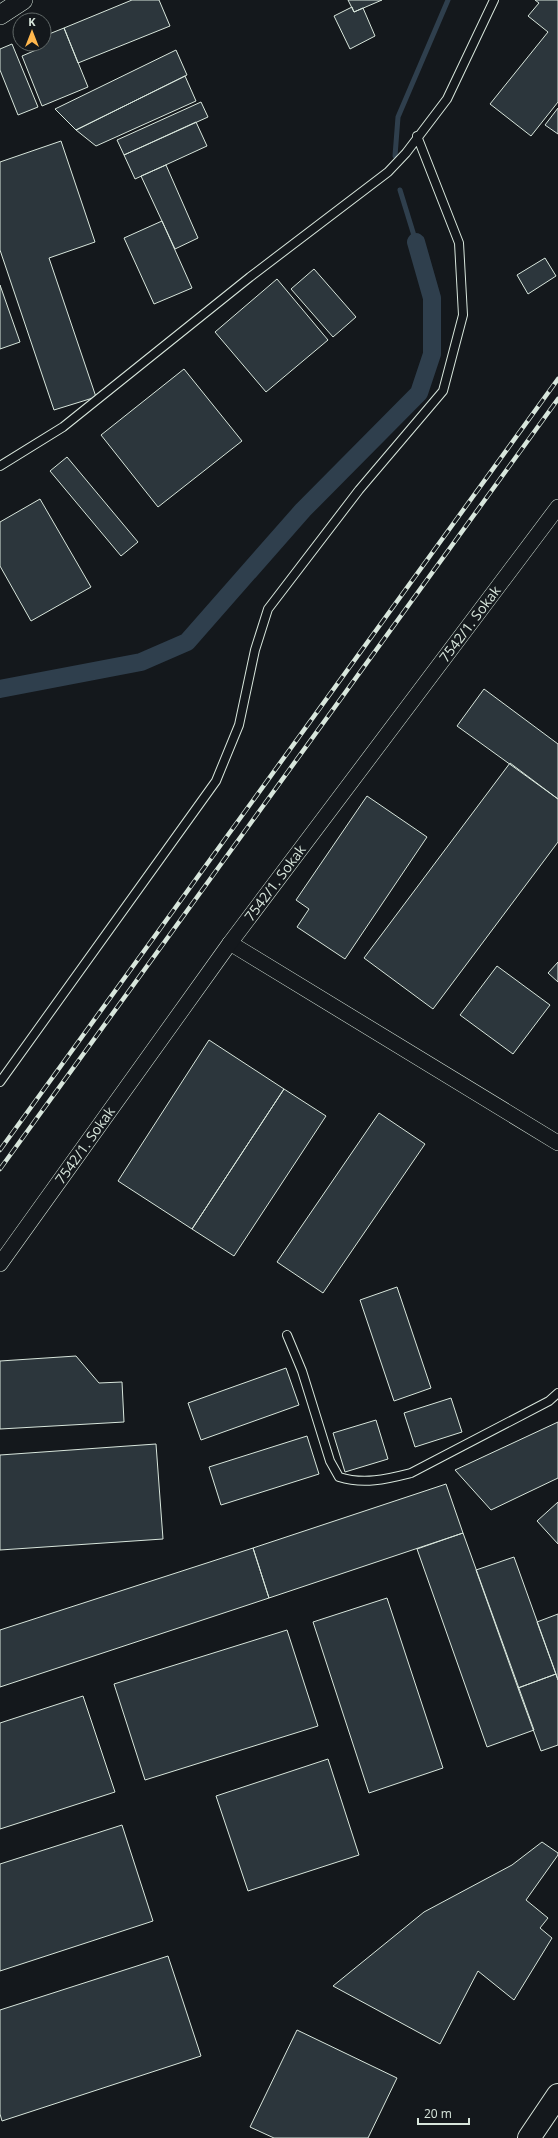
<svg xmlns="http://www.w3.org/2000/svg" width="558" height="2138" font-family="'Open Sans',sans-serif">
<rect width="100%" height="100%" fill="#14181c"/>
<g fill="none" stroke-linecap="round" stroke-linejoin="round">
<path stroke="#2f3f4d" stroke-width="5" d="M395 156 398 117 448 0
M400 190 416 242"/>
<path stroke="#2f3f4d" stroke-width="18" d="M0 689 141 662 187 642 303 510 419 393 432 354V298L416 242"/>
</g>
<path fill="#2c363c" stroke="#d8e6dc" d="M132 0H159L170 26 78 63 64 28Z
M348 0H382L354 12Z
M535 0H558V102L531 136 490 104 548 32 528 16 539 3Z
M352 7 354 12 363 8 375 36 350 49 334 16Z
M64 28 88 87 42 106 22 56 43 47 42 44H44V36Z
M12 44 38 107 18 115 0 70V49Z
M176 50 187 75 76 130 55 109Z
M185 76 196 101 96 146 76 130Z
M201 102 208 117 124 155 117 140Z
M558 108V134L545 125Z
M196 122 207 146 135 179 124 155Z
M61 141 95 242 49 258 96 397 54 410 0 250V162Z
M166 165 198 238 175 249 141 176Z
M162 221 192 288 154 304 124 238Z
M545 258 556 276 528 294 517 275Z
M314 269 356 317 333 337 291 289Z
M277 279 328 340 266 392 215 332Z
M0 285 20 342 0 349Z
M184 369 242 441 158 507 101 435Z
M67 457 138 542 121 556 50 471Z
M40 499 91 587 31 621 0 566V522Z
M484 689 558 744V799L457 726Z
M510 763 558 799V842L433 1009 364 958Z
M367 796 427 837 345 959 297 927 309 909 296 900Z
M558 962V982L548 973Z
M497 966 550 1005 513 1054 460 1015Z
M209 1040 284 1089 192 1229 118 1181Z
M284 1089 326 1116 234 1256 192 1229Z
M379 1113 425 1144 323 1293 277 1262Z
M397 1287 431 1388 394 1401 360 1300Z
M76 1356 99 1383 122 1382 124 1422 0 1429V1361Z
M286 1368 299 1405 201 1440 188 1403Z
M451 1398 462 1432 415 1447 404 1413Z
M376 1420 388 1459 345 1472 333 1433Z
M558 1422V1478L491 1510 455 1470Z
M307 1436 319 1474 221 1505 209 1467Z
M156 1444 163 1539 0 1550V1455Z
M446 1484 463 1533 269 1598 253 1548Z
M558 1502V1544L537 1521Z
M463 1533 534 1730 487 1747 417 1549Z
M253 1548 269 1598 0 1687V1630Z
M514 1557 556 1674 518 1688 476 1570Z
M387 1598 443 1768 369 1793 313 1622Z
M558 1614V1680L537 1622Z
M287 1630 318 1726 145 1780 114 1684Z
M556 1674 558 1680V1745L541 1751 518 1688Z
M83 1696 115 1792 0 1829V1723Z
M328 1759 359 1855 248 1891 216 1796Z
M122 1825 153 1921 0 1971V1864Z
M542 1842 558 1853V1855L526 1900 548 1918 540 1928 552 1938 514 2000 478 1971 440 2044 333 1986 424 1912 512 1865Z
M168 1956 201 2056 2 2121 0 2114V2010Z
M297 2030 397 2078 368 2138H274L250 2127Z"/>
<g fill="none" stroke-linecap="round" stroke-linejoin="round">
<defs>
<path id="service" d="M0 466 63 427 250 277 388 172 406 153 447 99 494 0
M0 1082 216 781 239 725 255 650 268 609 359 490 443 391 463 315 459 243 417 136
M287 1335 302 1371 330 1461 339 1477C364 1485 387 1479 411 1473L549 1401 558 1393"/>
<g id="minor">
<path d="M230 943 558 1143"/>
<path id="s1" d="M0 1264 230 943 558 507"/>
</g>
<path id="tertiary" d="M0 15 23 0"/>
<path id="trunk" d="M529 2138 558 2095"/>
</defs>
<use href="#service" stroke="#d8e6dc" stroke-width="10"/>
<use href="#minor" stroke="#d8e6dc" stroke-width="16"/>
<use href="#tertiary" stroke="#d8e6dc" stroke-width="20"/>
<use href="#trunk" stroke="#d8e6dc" stroke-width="24"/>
<use href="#service" stroke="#14181c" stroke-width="8"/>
<use href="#minor" stroke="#14181c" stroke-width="15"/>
<use href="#tertiary" stroke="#14181c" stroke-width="19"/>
<use href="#trunk" stroke="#14181c" stroke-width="22"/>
<defs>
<path id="rail" d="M0 1150 558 379
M0 1169 558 399"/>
</defs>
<use href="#rail" stroke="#d8e6dc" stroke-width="4.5"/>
<use href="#rail" stroke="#14181c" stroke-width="3" stroke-dasharray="9" stroke-linecap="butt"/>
</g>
<g text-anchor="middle" stroke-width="3" stroke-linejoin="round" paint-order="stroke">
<g font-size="14" fill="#d8e6dc" stroke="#14181c">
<text dy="5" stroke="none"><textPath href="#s1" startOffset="794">7542/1. Sokak</textPath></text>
<text dy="5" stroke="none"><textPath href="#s1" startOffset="470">7542/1. Sokak</textPath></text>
<text dy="5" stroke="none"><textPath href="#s1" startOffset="146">7542/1. Sokak</textPath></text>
</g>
</g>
<g transform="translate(32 32)"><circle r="19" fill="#14181c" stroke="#626a69"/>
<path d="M0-3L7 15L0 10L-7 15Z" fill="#ffb74d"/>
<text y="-6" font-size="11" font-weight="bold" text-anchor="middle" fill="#d8e6dc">K</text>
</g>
<path d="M418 2118v6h51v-6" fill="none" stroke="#d8e6dc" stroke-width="2"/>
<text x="424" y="2118" font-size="12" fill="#d8e6dc" stroke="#14181c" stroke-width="3" paint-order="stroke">20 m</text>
</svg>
